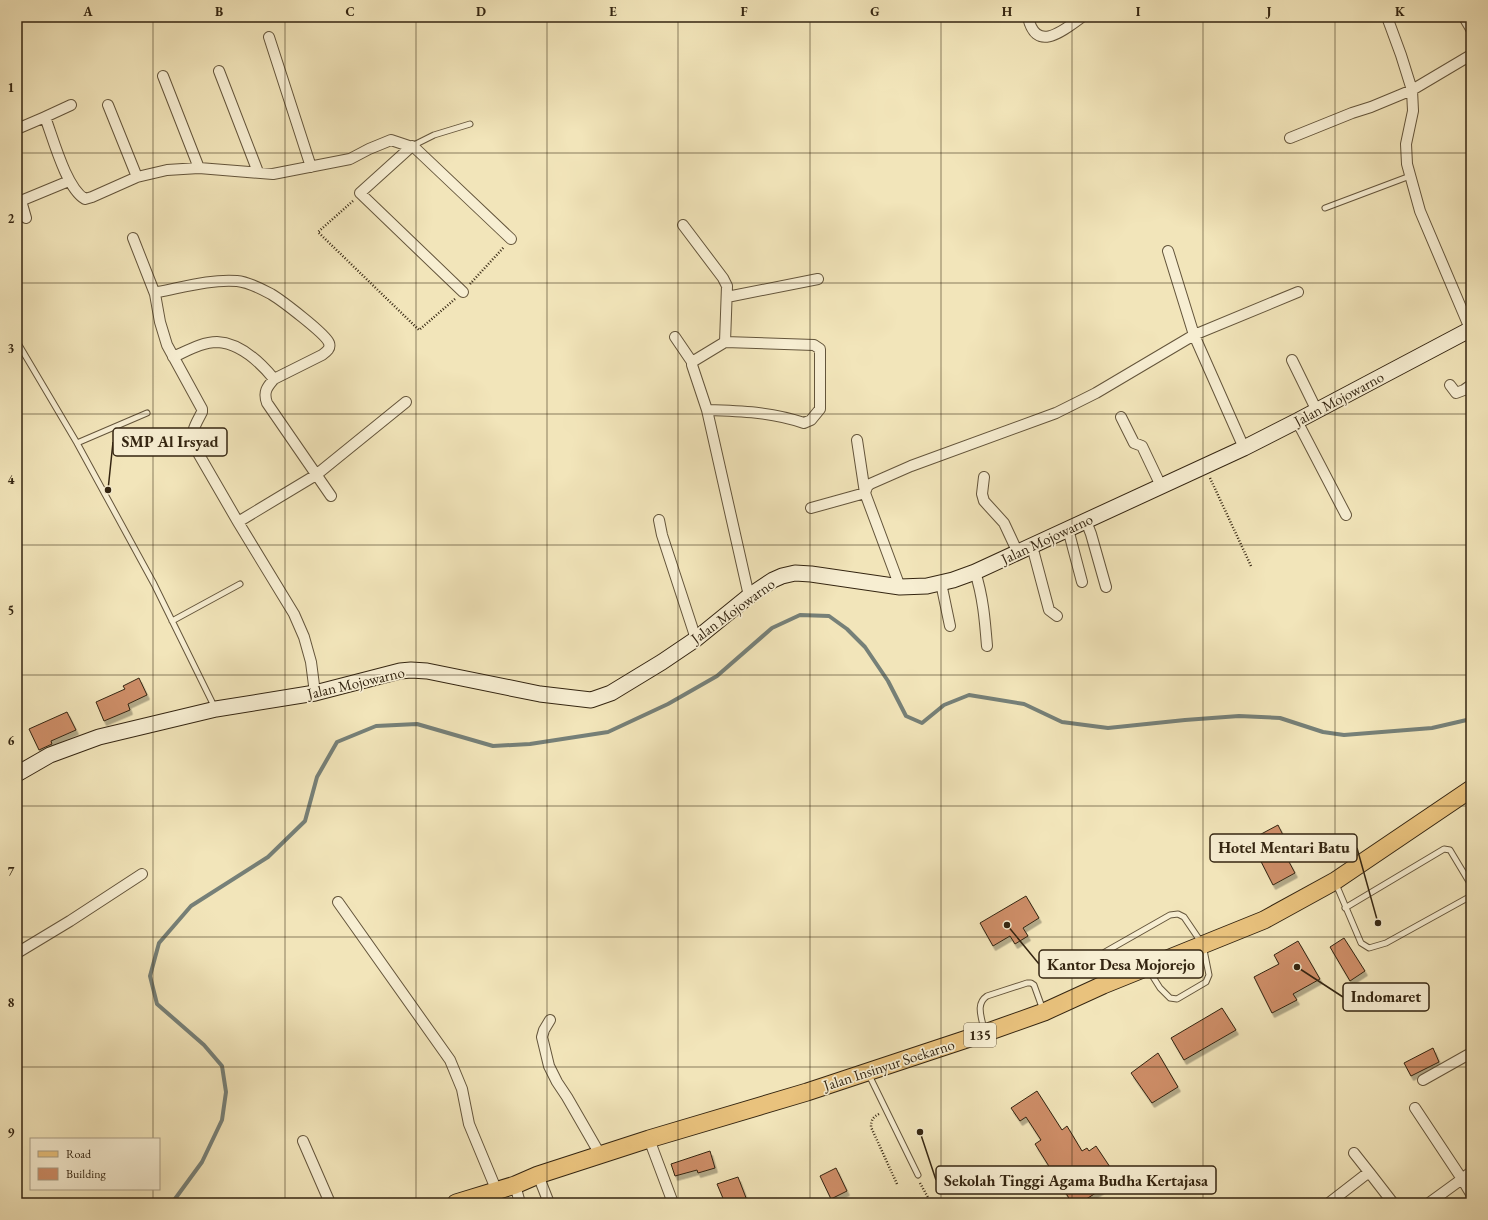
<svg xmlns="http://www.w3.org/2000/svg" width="1488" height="1220" font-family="'EB Garamond',serif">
<defs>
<filter id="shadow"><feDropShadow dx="2.5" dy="4.5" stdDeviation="0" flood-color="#0004"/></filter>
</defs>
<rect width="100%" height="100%" fill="#f2e5ba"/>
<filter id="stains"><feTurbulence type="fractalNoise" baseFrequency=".005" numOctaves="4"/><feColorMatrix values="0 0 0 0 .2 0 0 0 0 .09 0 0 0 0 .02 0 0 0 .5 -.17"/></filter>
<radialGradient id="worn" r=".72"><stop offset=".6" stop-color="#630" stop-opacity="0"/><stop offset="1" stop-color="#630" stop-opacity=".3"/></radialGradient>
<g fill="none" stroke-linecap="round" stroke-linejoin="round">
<path stroke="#768078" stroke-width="4" d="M172 1203 202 1162 222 1120 226 1092 222 1066 204 1045 157 1004 150 976 159 943 191 906 268 857 305 821 317 777 337 742 376 726 417 724 493 746 530 744 608 732 668 704 717 676 772 628 800 615 829 616 847 629 865 647 888 681 906 716 922 723 944 705 969 695 1024 704 1062 722 1108 728 1185 720 1239 716 1280 718 1323 732 1344 735 1432 728 1471 719"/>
</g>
<path fill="#ce8e68" stroke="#342511" filter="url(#shadow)" d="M139 678 147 695 128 704 130 710 104 721 96 702 125 689 123 686Z
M67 712 76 730 51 741 52 744 39 750 29 729Z
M1278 825 1287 843 1281 847 1295 873 1273 885 1250 840Z
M1026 896 1039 918 1023 928 1028 936 1015 944 1010 936 993 946 980 923Z
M1344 938 1365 971 1350 981 1330 947Z
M1298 941 1320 979 1293 994 1297 1000 1272 1013 1254 977 1279 964 1274 955Z
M1222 1008 1236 1030 1184 1060 1171 1038Z
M1433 1048 1439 1062 1411 1076 1404 1063Z
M1158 1053 1178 1087 1152 1103 1131 1073Z
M1037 1091 1062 1130 1067 1126 1082 1151 1087 1148 1089 1151 1096 1146 1118 1179 1080 1203H1072L1035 1144 1041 1140 1026 1117 1020 1121 1011 1108Z
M710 1151 715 1168 698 1173 697 1170 675 1176 671 1164Z
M836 1168 847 1191 831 1199 820 1176Z
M738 1177 748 1203H725L717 1184Z"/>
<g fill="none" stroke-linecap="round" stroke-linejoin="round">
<defs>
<path id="lane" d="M412 146 434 135 470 124
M1325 208 1410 176
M19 345 77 443 154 584 215 708
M77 443 147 413
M172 621 240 584
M1336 884 1361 943 1369 948 1386 943 1471 896
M1345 908 1444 849 1450 850 1471 885
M1102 982 1101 959 1105 952 1170 915 1178 914 1184 917 1203 945 1209 975 1206 982 1177 999 1170 998 1160 988 1148 969
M984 1030C982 1018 975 1004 987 996L1027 983H1031L1034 985 1043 1010
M869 1075 918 1175"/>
<path id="street" d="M1028 17C1036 54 1064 30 1082 17
M1387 17 1401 55 1412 90 1413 111 1406 144 1407 164 1420 211 1471 331
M1464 17 1471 29
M269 37 311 167
M219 71 258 172
M163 76 199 168
M108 105 137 177
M45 117 71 105
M17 129 45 117C53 138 66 188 85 199L92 197 137 177 167 170 199 168 273 174 350 159 369 149 391 140 415 148 511 239
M1290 138 1352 113 1371 107 1412 90 1471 55
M412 146 360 193 463 292
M26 218 22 204 23 200 69 181
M683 225 723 278 727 286 725 342 692 362V365L707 410 749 596
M133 238 155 294 160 322 167 345 202 409V412C196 424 190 431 194 446L238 522 294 614 304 637 311 662 315 693
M1168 251 1194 335 1244 448
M155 294 158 292C184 287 211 279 237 281 248 282 260 288 271 294 281 300 326 334 329 343 331 349 326 352 322 355L274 379
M727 297 818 279
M675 337 692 362
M173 357C187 351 202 342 217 342 240 343 260 362 274 379 267 387 263 392 267 403L331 496
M1292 360 1317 411
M1450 385 1456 393 1464 390 1471 385
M707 410C741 411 772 412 804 423L811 420 820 409V349L814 345 725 342
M1121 417 1134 443 1142 446 1161 486
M1297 421 1346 515
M984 477 982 494 984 501 1004 523 1018 553
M811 508 865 493 857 440
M659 520 662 535 696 639
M1086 521 1091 534 1106 587
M238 522 316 475 406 402
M1068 529 1082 582
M1032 546 1049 610 1057 616
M975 572C983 596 985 621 987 646
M941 583 950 626
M900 587 865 493 867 487 870 484 911 466 1056 413 1096 393 1194 335 1298 292
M338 902 450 1060 462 1089 469 1124 496 1189
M17 953 70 921 142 874
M550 1020 544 1030 542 1037 549 1066 557 1082 567 1097 601 1156
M1423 1080 1471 1053
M1415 1108 1462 1179 1429 1203
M649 1139 673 1203
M303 1141 330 1203
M1354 1153 1369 1172
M1471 1172 1462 1179 1471 1194
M538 1175 549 1203
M515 1185 520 1203
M1329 1203 1369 1172 1393 1203"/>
<path id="secondary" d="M17 774 50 755 99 737 216 709 315 693 400 671 411 670 427 671 540 694 591 700 611 693 662 662 696 639 749 596 773 580 782 576 795 573 811 574 900 587 927 586 953 580 975 572 1244 448 1297 421 1471 329"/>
<path id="primary" d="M456 1203 515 1185 538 1175 649 1139 807 1092 985 1033 1044 1012 1103 985 1264 920 1335 881 1471 789"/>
</defs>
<use href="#lane" stroke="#64553b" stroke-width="7"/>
<use href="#street" stroke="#64553b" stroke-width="12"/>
<use href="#secondary" stroke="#342511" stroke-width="17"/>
<use href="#primary" stroke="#342511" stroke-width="19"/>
<path stroke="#342511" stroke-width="2.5" stroke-dasharray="1 2" stroke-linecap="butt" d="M353 201 318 232 419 330 455 299
M470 284 504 247
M1210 478 1251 566
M879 1114C873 1117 871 1120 871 1127L897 1184
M920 1183 931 1203"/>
<use href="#lane" stroke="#f7eed2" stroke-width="5"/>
<use href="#street" stroke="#f7eed2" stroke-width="10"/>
<use href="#secondary" stroke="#f7eed2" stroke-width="15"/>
<use href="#primary" stroke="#e9c27d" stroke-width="17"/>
</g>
<path fill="none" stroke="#342511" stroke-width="1" stroke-opacity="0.55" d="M153 17V1139M285 17V1203M416 17V1203M547 17V1203M678 17V1203M810 17V1203M941 17V1203M1072 17V1203M1203 17V1203M1335 17V1203M17 153H1471M17 283H1471M17 414H1471M17 545H1471M17 675H1471M17 806H1471M17 937H1471M17 1067H1471M153 1189V1203"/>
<g text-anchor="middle" stroke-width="3.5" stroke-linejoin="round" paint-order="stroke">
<rect fill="#f7eed2" stroke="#6e614b" stroke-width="1" x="964" y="1023" width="32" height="24" rx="3"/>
<g font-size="14" font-weight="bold" fill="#342511">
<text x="980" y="1040">135</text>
</g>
<g font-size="15" fill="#342511" stroke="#f7eed2">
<text transform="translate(1339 399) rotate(-28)" y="5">Jalan Mojowarno</text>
<text transform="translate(1047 539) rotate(-25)" y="5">Jalan Mojowarno</text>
<text transform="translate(733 611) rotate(-36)" y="5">Jalan Mojowarno</text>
<text transform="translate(356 683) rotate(-13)" y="5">Jalan Mojowarno</text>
<text transform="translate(889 1065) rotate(-18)" y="5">Jalan Insinyur Soekarno</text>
</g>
</g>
<path fill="none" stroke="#342511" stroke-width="1.5" d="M108 490L113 442M1378 923L1357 848M1007 925L1039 964M1297 967L1343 997M920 1132L936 1180"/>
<g fill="#342511" stroke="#f7eed2" stroke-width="1.5">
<circle cx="108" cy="490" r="4"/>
<circle cx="1378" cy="923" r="4"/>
<circle cx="1007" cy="925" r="4"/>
<circle cx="1297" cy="967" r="4"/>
<circle cx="920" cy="1132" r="4"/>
</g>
<g fill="#f7eed2" stroke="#342511" stroke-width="1.5">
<rect x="113" y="428" width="114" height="28" rx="4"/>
<rect x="1210" y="834" width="147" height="28" rx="4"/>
<rect x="1039" y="950" width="164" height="28" rx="4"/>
<rect x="1343" y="983" width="86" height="28" rx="4"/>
<rect x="936" y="1166" width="280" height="28" rx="4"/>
</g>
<g font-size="16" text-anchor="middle" font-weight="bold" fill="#342511">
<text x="170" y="447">SMP Al Irsyad</text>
<text x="1284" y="853">Hotel Mentari Batu</text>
<text x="1121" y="970">Kantor Desa Mojorejo</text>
<text x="1386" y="1002">Indomaret</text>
<text x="1076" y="1186">Sekolah Tinggi Agama Budha Kertajasa</text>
</g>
<rect width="1488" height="1220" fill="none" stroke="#f2e5ba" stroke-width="44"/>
<rect x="30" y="1138" width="130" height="52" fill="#f7eed2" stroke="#a99e85"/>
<rect x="38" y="1151" width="20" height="6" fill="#e9c27d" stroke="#a99e85"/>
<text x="66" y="1158" font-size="12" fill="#342511">Road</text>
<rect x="38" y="1168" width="20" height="12" fill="#ce8e68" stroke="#a99e85"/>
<text x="66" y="1178" font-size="12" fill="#342511">Building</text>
<rect x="22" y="22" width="1444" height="1176" fill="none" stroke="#342511" stroke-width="1.5"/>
<g font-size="13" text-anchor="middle" font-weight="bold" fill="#342511">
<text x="88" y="16">A</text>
<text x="219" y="16">B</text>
<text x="350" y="16">C</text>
<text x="481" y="16">D</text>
<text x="613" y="16">E</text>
<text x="744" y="16">F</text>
<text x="875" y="16">G</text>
<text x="1007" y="16">H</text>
<text x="1138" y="16">I</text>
<text x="1269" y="16">J</text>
<text x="1400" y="16">K</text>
<text x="11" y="92">1</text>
<text x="11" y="223">2</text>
<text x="11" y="353">3</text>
<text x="11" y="484">4</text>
<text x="11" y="615">5</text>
<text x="11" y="745">6</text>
<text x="11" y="876">7</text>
<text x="11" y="1007">8</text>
<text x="11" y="1137">9</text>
</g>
<rect width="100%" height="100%" filter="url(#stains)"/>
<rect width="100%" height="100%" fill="url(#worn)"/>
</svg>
